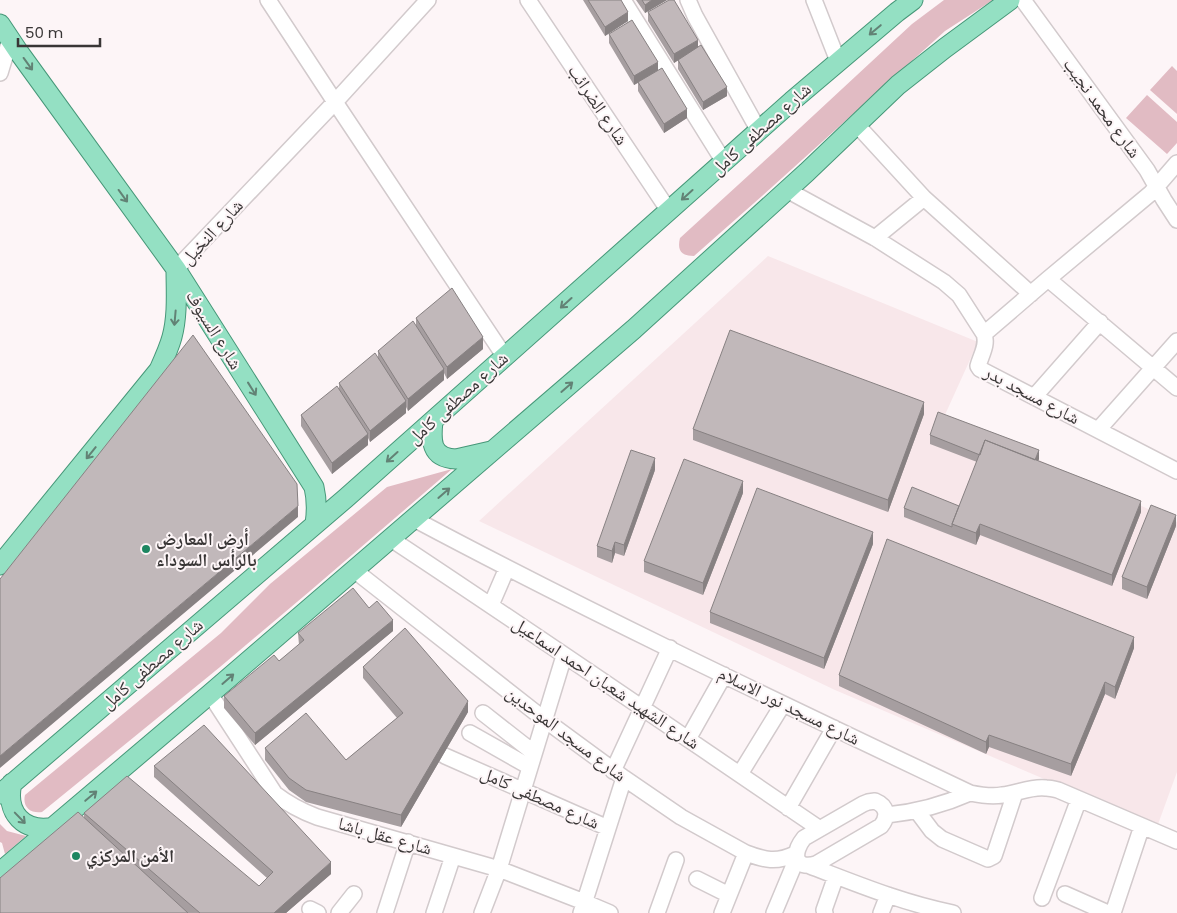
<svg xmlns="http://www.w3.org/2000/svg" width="1177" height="913" font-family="Poppins,'Noto Naskh Arabic',sans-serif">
<rect width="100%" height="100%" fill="#fdf5f7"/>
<path fill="#f8e7ea" d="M768 256 978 342 944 417 1177 522V772L1157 827 835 690 479 521Z"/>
<path fill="#e1bbc3" d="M944 0H993L945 31 762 196 694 256C681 256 677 250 680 238L773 153 912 24Z
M1172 66 1177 71V114L1150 90Z
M1147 95 1177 122V143L1167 154 1126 118Z
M452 469 310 591 220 667 42 812C31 814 22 807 25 795L221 633 270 584 387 487Z
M0 824 7 831 26 836 5 854 2 843 0 842Z"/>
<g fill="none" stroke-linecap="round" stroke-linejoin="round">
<defs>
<path id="minor" d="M268 0 335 102 505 357
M528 0 669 211
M623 0 724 162
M688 0 695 16 759 131
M814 0 838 61
M1023 0 1147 170 1164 200 1177 220
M0 73 10 40
M857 125 924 198 1031 294
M787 190 875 238 944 282 959 295 984 334C988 345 981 355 978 366L980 369 1177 471
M875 238 924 198
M176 269 335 102 428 0
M1048 279 1177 388
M984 334 1048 279 1151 193 1177 163
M1034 397 1100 322
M1098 430 1177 341
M414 519C596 616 783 704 970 793 980 795 991 797 1002 795 1016 794 1031 786 1046 788 1050 788 1054 789 1058 790L1177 841
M391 539C535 634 677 732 820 829
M354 570 545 720 624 778 681 817 746 853C765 860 776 863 795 854
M491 605 507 568
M210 694 275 794C288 804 301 811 317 817L499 869 584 902 610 913
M483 713 534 753
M470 733 530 767
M688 739 724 675
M445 756 608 828
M613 771 670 648
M740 774 783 704
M875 801C887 806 889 816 881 826L816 864C794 870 792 853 804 838L863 804 868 802Z
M788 808 834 728
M917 811 932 831 942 839 988 859 994 856 1015 793
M887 815C916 812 943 805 970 793
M810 866C857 884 903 903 953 913
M697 879 729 895
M1065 894 1108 913
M1042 898 1079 799
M310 909 318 913
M339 913 354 894
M385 913 408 842
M434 913 453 856
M482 913 499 869 564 656
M581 913 624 778
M657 913 676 860
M722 913 746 853
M774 913 797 858
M825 913 824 910 836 876
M881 913 888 895
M1113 913 1142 826"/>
<path id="major" d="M0 24 18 51 176 269 314 487C317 500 317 511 315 524
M433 421C431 440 430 458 456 459L491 451
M0 565 159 370C164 359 169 348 172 337 178 315 176 291 176 269
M12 783C5 813 24 833 54 827
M0 794 346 498 792 101 897 12 913 0
M0 872 210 694 634 329 807 172 898 85 945 48 1010 0"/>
</defs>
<use href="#minor" stroke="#d2cacc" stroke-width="18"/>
<use href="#major" stroke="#469778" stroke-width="21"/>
<use href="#minor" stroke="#fff" stroke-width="15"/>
<use href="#major" stroke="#94e0c3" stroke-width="19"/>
</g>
<path fill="#a69ea0" d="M583 0H621L628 21 605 36Z
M636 0H667L645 13Z
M648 12 698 48 727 96 703 110 678 69V60L674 63 648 21Z
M609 34 658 70 687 118 664 133 638 91V83L634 85 609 43Z
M416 318 483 349 447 379 444 373V380L408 411 406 407V413L370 442 368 438V445L332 474 301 426V415L339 390V383L378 357V351L416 326Z
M924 414 888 512 693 440V429Z
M930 435 1039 459 1038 461 1141 512 1112 586 980 535 976 545 904 517V508L959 506 977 462 930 444Z
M655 470 624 556 615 553 612 563 597 557V546Z
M743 493 703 595 644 572V561Z
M1176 526 1147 599 1122 589V577Z
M873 544 824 669 710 623V612Z
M369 608 393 631 255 745 224 708V696L279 661 299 645 298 633Z
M1134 648 1115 699 1105 694 1071 776 989 747 986 754 839 686V675Z
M363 667 468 712 401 827 306 802 289 790 265 760V748L346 760 397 718 363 678Z
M154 766 331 874 286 913H0L84 818V813L259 886 267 878 154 777Z"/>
<path fill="#878182" d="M652 0H667L645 13V5Z
M628 12V21L605 36V27Z
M698 40V48L674 63V54Z
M658 62V70L634 85V76Z
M727 87V96L703 110V102Z
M687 109V118L664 133V124Z
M483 337V349L447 379V367Z
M444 369V380L408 411V399Z
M406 401V413L370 442V431Z
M924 402V414L888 512V500Z
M368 434V445L332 474V463Z
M1039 450V459L1034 470V462Z
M655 458V470L624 556V545Z
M743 481V493L703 595V583Z
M1141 501V512L1112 586V575Z
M298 506V517L0 768V756Z
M1176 515V526L1147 599V587Z
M980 524V535L976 545V533Z
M873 532V544L824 669V658Z
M615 542V553L612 563V551Z
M393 620V631L255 745V733Z
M1134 637V648L1115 699V687Z
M1105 682V694L1071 776V764Z
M468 701V712L401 827V815Z
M989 735V747L986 754V742Z
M331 862V874L286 913H274Z"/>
<path fill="#c1b8ba" stroke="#878182" d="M588 0H621L628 12 605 27Z
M642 0H652L645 5Z
M669 0H674L698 40 674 54 648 12Z
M632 20 658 62 634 76 609 34Z
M701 45 727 87 703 102 678 60Z
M662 68 687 109 664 124 638 82Z
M452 288 483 337 447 367 416 318Z
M413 321 444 369 408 399 378 351Z
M730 330 924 402 888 500 693 429Z
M193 335 297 484 298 506 0 756V579Z
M375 353 406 401 370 431 339 383Z
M337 386 368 434 332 463 301 415Z
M938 412 1039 450 1035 460 985 440 980 455 930 435Z
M985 440 1141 501 1112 575 980 524 976 533 952 524Z
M631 450 655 458 624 545 615 542 612 551 597 546Z
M684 459 743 481 703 583 644 561Z
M912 487 959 506 952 524V527L904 508Z
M757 488 873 532 824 658 710 612Z
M1151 505 1176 515 1147 587 1122 577Z
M887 539 1134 637 1115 687 1105 682 1071 764 989 735 986 742 839 675Z
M353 588 369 608 377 601 393 620 255 733 224 696 274 655 279 661 304 640 298 633Z
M405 628 468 701 401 815 306 790 289 778 265 748 306 713 346 760 403 713 363 667Z
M204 725 331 862 274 913H200L84 813 127 776 259 886 273 872 154 766Z
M78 812 188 913H0V878Z"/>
<defs><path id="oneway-shaft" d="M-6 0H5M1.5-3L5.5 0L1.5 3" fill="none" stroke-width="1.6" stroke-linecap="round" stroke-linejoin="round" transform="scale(1.25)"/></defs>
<g stroke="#628275">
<use href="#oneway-shaft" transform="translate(875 30) rotate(140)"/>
<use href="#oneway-shaft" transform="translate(28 64) rotate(54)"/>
<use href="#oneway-shaft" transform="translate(687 195) rotate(138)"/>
<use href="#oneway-shaft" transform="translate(123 196) rotate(54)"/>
<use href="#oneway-shaft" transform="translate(566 303) rotate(138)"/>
<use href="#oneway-shaft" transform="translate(175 318) rotate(95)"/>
<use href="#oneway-shaft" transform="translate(567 387) rotate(-41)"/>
<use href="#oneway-shaft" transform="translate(252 389) rotate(58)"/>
<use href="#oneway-shaft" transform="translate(91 453) rotate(129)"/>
<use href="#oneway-shaft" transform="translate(392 457) rotate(138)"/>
<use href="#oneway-shaft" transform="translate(444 493) rotate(-41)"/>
<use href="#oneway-shaft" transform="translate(228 679) rotate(-41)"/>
<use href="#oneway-shaft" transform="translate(91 796) rotate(-40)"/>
<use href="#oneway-shaft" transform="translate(20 818) rotate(46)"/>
</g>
<g fill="#1d8661" stroke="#fdf5f7" stroke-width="2">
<circle cx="146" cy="549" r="5"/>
<circle cx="76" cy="856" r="5"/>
</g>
<g text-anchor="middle" stroke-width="4" stroke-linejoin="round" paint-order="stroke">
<g font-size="18" fill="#393636" stroke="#fdf5f7">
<text transform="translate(598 105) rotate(56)" y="6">شارع الضرائب</text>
<text transform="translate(1102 108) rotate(54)" y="6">شارع محمد نجيب</text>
<text transform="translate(761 129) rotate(-42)" y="6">شارع مصطفى كامل</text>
<text transform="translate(212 232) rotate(-47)" y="6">شارع النخيل</text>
<text transform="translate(214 330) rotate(58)" y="6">شارع السيوف</text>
<text transform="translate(1032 395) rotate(28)" y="6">شارع مسجد بدر</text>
<text transform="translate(458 398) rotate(-42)" y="6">شارع مصطفى كامل</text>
<text transform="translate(152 664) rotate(-41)" y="6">شارع مصطفى كامل</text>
<text transform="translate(606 683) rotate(34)" y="6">شارع الشهيد شعبان احمد اسماعيل</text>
<text transform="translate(789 706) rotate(26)" y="6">شارع مسجد نور الاسلام</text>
<text transform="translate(566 734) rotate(37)" y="6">شارع مسجد الموحدين</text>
<text transform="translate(540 798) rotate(24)" y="6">شارع مصطفى كامل</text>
<text transform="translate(385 836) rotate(16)" y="6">شارع عقل باشا</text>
</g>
<g font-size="18" font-weight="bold" fill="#393636" stroke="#fdf5f7" text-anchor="start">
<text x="156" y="545">أرض المعارض<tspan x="156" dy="21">بالرأس السوداء</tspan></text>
<text x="86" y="862">الأمن المركزي</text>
</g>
</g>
<path d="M18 38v8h82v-8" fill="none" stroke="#393636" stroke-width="2.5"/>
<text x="25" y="38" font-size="15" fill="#393636" stroke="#fdf5f7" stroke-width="4" paint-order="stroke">50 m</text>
</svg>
